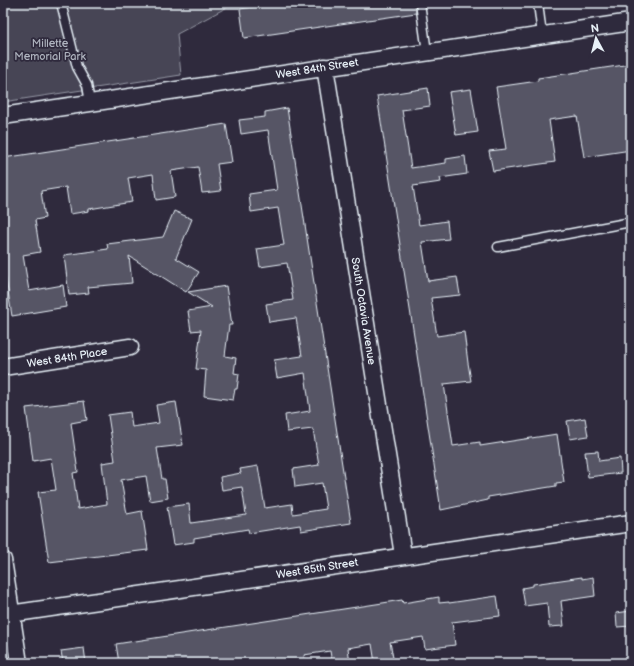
<svg xmlns="http://www.w3.org/2000/svg" width="634" height="666" font-family="'Balsamiq Sans',sans-serif">
<rect width="100%" height="100%" fill="#2f2a3d"/>
<filter id="ink" filterUnits="userSpaceOnUse"><feTurbulence type="fractalNoise" baseFrequency=".025" numOctaves="2"/><feDisplacementMap in="SourceGraphic" scale="8" xChannelSelector="R" yChannelSelector="G"/><feConvolveMatrix kernelMatrix="1 2 1 2 8 2 1 2 1" color-interpolation-filters="sRGB"/></filter>
<g filter="url(#ink)">
<path fill="#464455" stroke="#979aa6" d="M3 3H235L177 34 181 75 3 102Z"/>
<path fill="#575565" stroke="#e8f1f8" d="M282 3H415L416 13 244 38 240 9Z
M631 64V150L584 157 577 116 549 120 555 162 493 171 489 151 506 149 496 87 538 81V78Z
M428 88 430 106 402 110 411 168 446 163V159L465 156 467 174 440 178 441 182 413 186 419 225 447 221 449 239 422 242 428 281 457 277 460 295 431 298 437 336 464 332 468 363 471 381 444 384 453 446 480 442V446L557 434 564 482 556 483V486L488 497V500L441 510 377 96Z
M471 89 478 132 456 135 449 92Z
M287 108 351 523 301 531 300 525 249 533 248 529 194 538V542L173 545 167 507 189 504 191 523 246 515 242 487 222 490 220 477 241 473 240 469 258 466 265 508 292 504 293 514 326 509 322 483 295 487 293 469 319 465 313 429 287 432 285 415 310 411 305 373 277 378 274 360 302 356 296 318 269 322 266 304 293 300 287 263 260 267 257 249 284 245 278 208 251 212 249 194 277 190 268 130 241 134 239 120 265 117V112Z
M226 124 232 162 217 164 221 191 202 193 198 167 171 171 175 197 156 200 153 174 128 178 132 202 89 209V211L70 214 66 187 41 191 45 218 35 220 40 252 23 255 29 291 63 285 66 307 12 316 3 261V158Z
M174 211 192 219 176 258 199 272 186 292 129 256 132 283 88 287 89 293 69 295 64 255 108 249 107 244 163 237Z
M226 286 232 325H229L225 356 236 358 234 373 239 374 237 389H235L233 400 204 396 206 370 196 369 201 330 191 331 188 311 212 307 188 292Z
M84 401 87 420 71 423 78 472 73 473 78 509 107 504 102 463 115 461 108 415 130 412 132 427 159 423 156 405 176 402 183 445 157 448 162 479H165L168 498 150 501 146 476 121 480 127 514 142 511 148 550 49 562 38 492 56 490 51 458 33 461 26 408Z
M585 418 588 436 570 439 567 421Z
M598 451 599 461 620 458 621 473 588 477 585 452Z
M582 577V579L593 577 595 596 561 601 564 626 549 627 547 603 525 606 522 588 533 586V584Z
M497 596 500 616 452 622 455 645 425 649 423 637 390 642 394 663H375L372 644 348 648 350 663H332L330 651 304 655 305 663H119L116 644 402 600 403 603 439 597V603L449 602V603Z
M631 611V626L617 627 616 613Z
M84 648 86 663H63L61 651Z"/>
<g fill="none" stroke-linecap="round" stroke-linejoin="round">
<defs>
<path id="lane" d="M61 3 77 67 87 85 90 103
M420 3 427 52
M538 3 542 35
M498 247 631 222"/>
<path id="street" d="M325 67 403 555
M3 116 631 22
M3 367 130 347
M3 560 19 663
M3 615 631 523"/>
</defs>
<use href="#lane" stroke="#e8f1f8" stroke-width="11"/>
<use href="#street" stroke="#e8f1f8" stroke-width="19"/>
<use href="#lane" stroke="#2f2a3d" stroke-width="8"/>
<use href="#street" stroke="#2f2a3d" stroke-width="16"/>
</g>
</g>
<g text-anchor="middle" stroke-width="3.5" stroke-linejoin="round" paint-order="stroke">
<g font-size="11" fill="#afb4bf" stroke="#2f2a3d">
<text x="50" y="47">Millette<tspan x="50" dy="13">Memorial Park</tspan></text>
</g>
<g font-size="11" fill="#e8f1f8" stroke="#2f2a3d">
<text transform="translate(317 68) rotate(-9)" y="4">West 84th Street</text>
<text transform="translate(364 311) rotate(81)" y="4">South Octavia Avenue</text>
<text transform="translate(67 357) rotate(-9)" y="4">West 84th Place</text>
<text transform="translate(317 568) rotate(-9)" y="4">West 85th Street</text>
</g>
</g>
<rect width="634" height="666" fill="none" stroke="#2f2a3d" stroke-width="16"/>
<rect x="8" y="8" width="618" height="650" fill="none" stroke="#e8f1f8" stroke-width="1.5" filter="url(#ink)"/>
<g transform="translate(596 38) rotate(353)" stroke="#2f2a3d" stroke-width="3" paint-order="stroke">
<path d="M0-3L7 15L0 10L-7 15Z" fill="#e8f1f8"/>
<text y="-6" font-size="11" font-weight="bold" text-anchor="middle" fill="#e8f1f8">N</text>
</g>
</svg>
